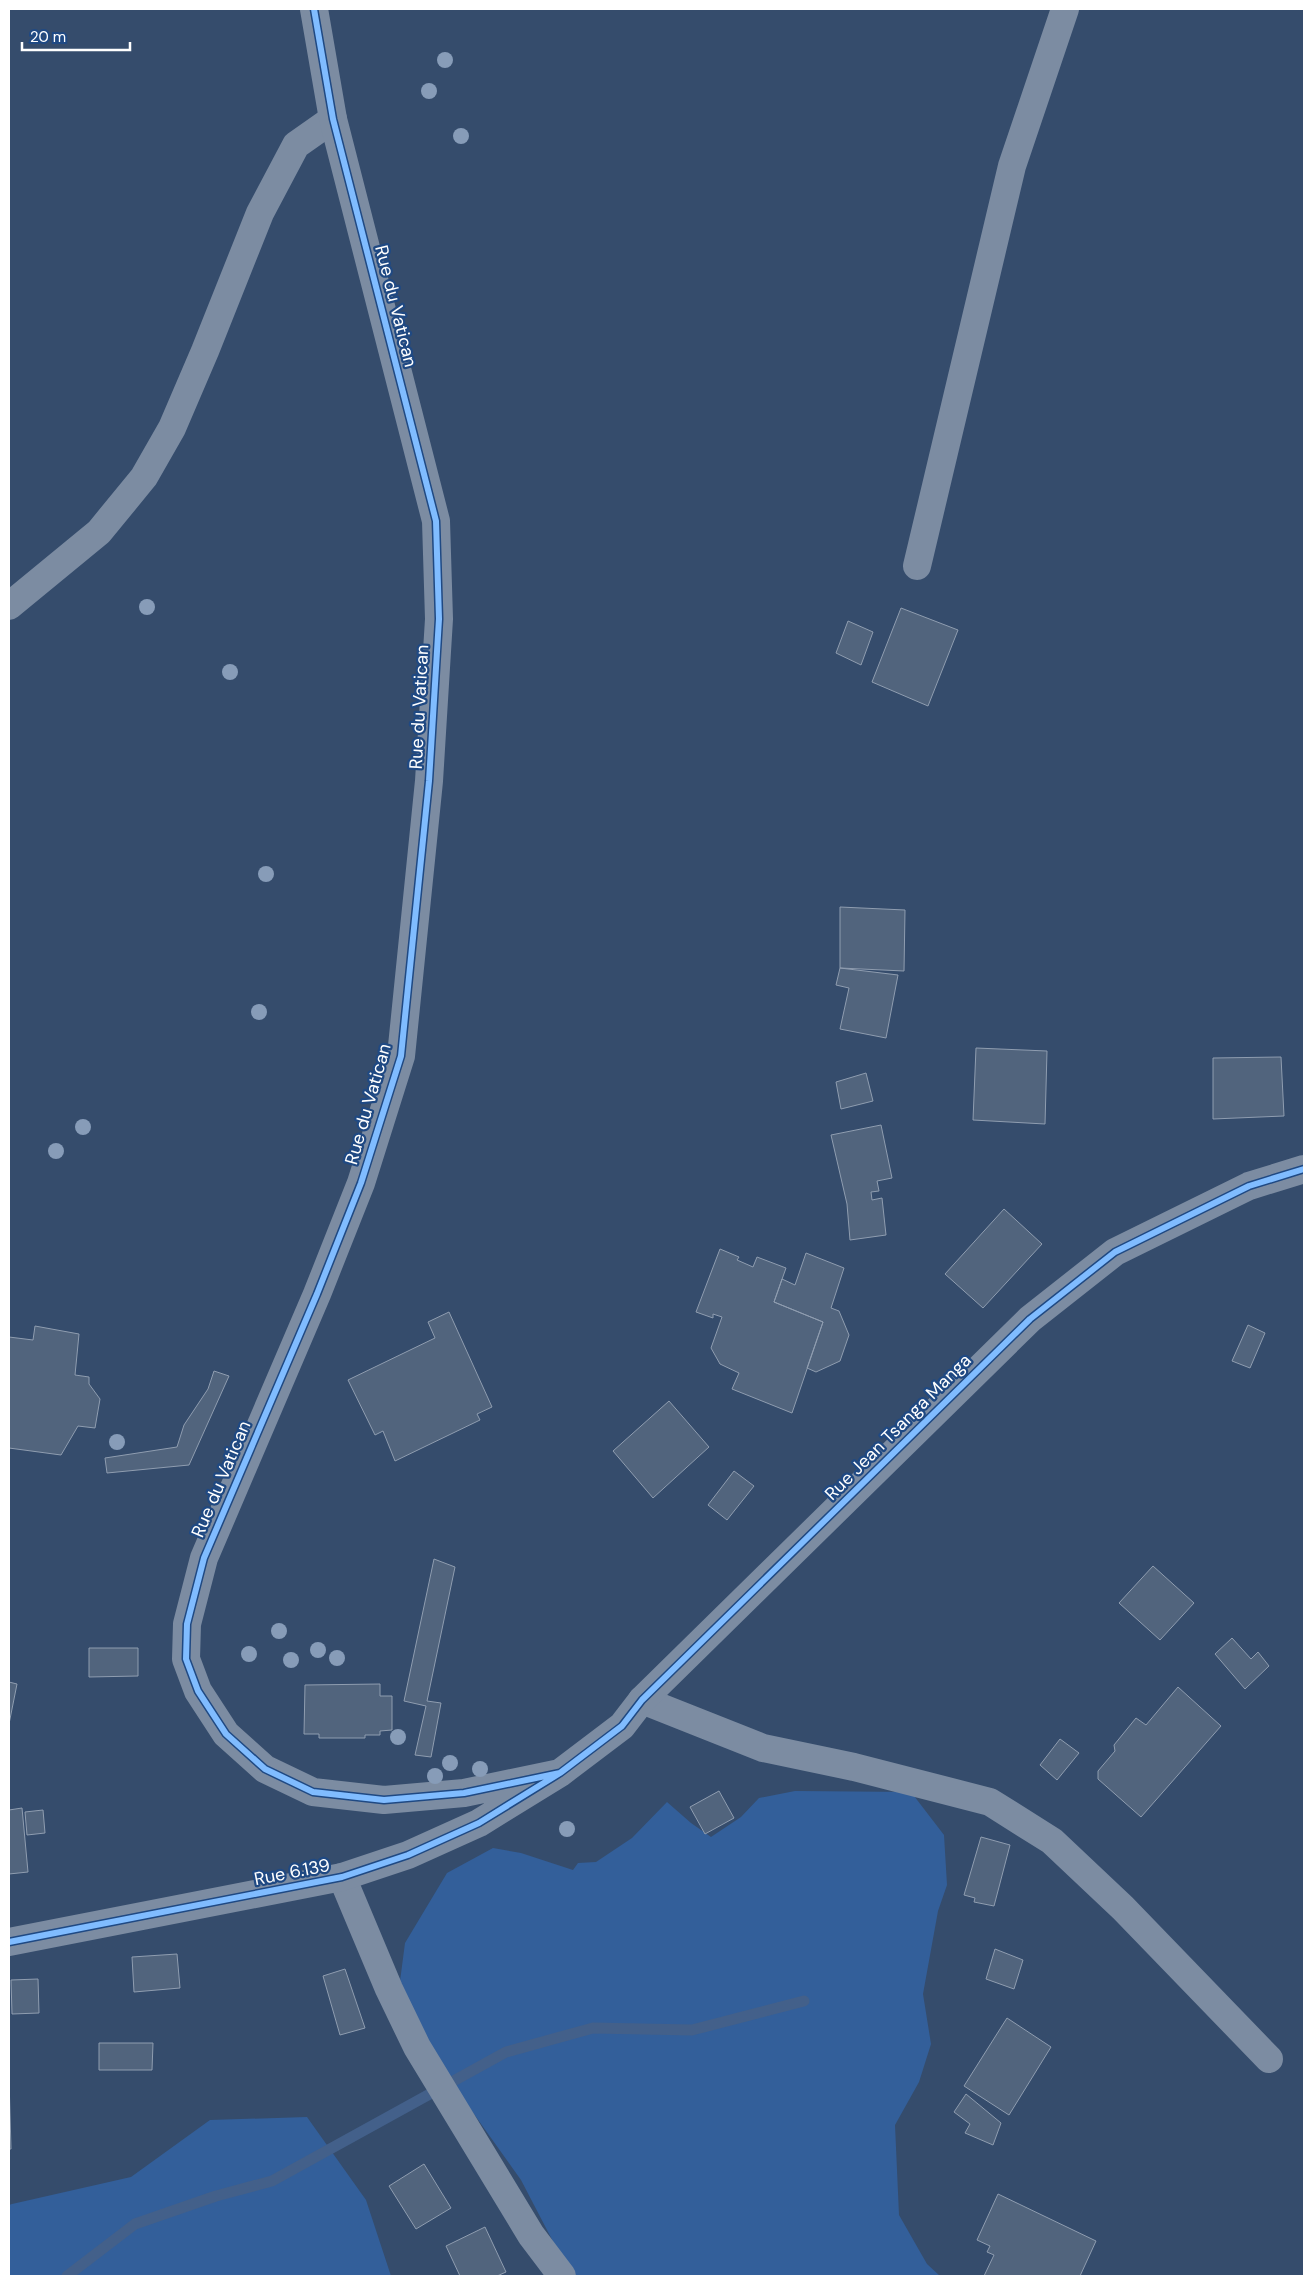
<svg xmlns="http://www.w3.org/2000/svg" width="1313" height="2285" font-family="'DM Sans',sans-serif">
<rect width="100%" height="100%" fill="#354c6c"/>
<path fill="#335f9a" d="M795 1791 911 1792 944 1835 947 1885 938 1911 923 1994 931 2044 919 2082 895 2125 899 2215 927 2264 940 2276H571L521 2180 401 2012 399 1989 405 1943 447 1873 493 1848 521 1853 573 1870 578 1863 596 1862 632 1838 667 1802 691 1823 711 1837 741 1817 759 1798Z
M307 2117 366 2200 391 2276H9V2205L12 2204 131 2177 210 2120Z"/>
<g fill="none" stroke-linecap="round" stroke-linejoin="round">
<path stroke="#43608a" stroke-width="11" d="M67 2276 135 2224 216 2196 272 2181 506 2052 593 2028 692 2030 804 2001"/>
</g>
<path fill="#51647d" stroke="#8f9db0" d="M901 608 958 630 928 706 872 682Z
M848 621 873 632 861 665 836 653Z
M840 907 905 910 904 971 840 968Z
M840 968 898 975 886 1038 840 1029 849 988 836 985Z
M976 1048 1047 1051 1045 1124 973 1120Z
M1281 1057 1284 1116 1213 1119V1058Z
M866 1073 873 1101 841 1109 836 1082Z
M881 1125 892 1178 877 1181 879 1191 871 1192 872 1200 882 1198 886 1235 850 1240 847 1204 831 1135Z
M1004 1209 1042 1244 983 1308 945 1274Z
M720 1249 739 1257 737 1260 753 1267 757 1257 786 1268 774 1302 823 1322 792 1413 732 1389 739 1373 720 1364 711 1348 722 1317 713 1314V1318L696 1312Z
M806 1253 844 1268 831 1308 839 1311 849 1335 840 1361 816 1372 807 1368 823 1322 774 1302 782 1279 795 1285Z
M449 1312 492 1407 477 1414 480 1420 395 1461 383 1431 375 1435 348 1380 435 1338 428 1322Z
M1248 1325 1265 1333 1250 1368 1232 1361Z
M35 1326 79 1334 75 1375 89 1377V1384L100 1399 95 1428 78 1426 61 1455 9 1448V1337L33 1340Z
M214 1371 229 1376 189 1465 107 1473 105 1458 177 1447 184 1425 208 1389Z
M669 1401 709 1447 653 1498 613 1451Z
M734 1471 754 1486 727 1520 708 1505Z
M434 1559 455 1567 427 1701 441 1703 431 1757 415 1755 426 1706 404 1701Z
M1153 1566 1194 1603 1160 1640 1119 1603Z
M1232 1638 1251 1659 1258 1652 1269 1666 1245 1689 1215 1654Z
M89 1648H138V1676L89 1677Z
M9 1682 17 1684 9 1724Z
M380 1684V1696H392V1730L380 1731V1735H365V1738H319V1734H304L305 1685Z
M1178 1687 1221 1726 1141 1817 1098 1779V1771L1115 1751 1114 1745 1136 1718 1146 1725Z
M1060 1739 1079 1753 1057 1780 1040 1765Z
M719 1791 734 1818 705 1834 690 1807Z
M22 1808 28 1872 9 1874V1810Z
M43 1810 45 1833 27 1835 25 1812Z
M981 1837 1010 1845 994 1906 974 1902 975 1898 964 1895Z
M995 1949 1023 1960 1014 1989 986 1979Z
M177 1954 180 1988 134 1992 132 1957Z
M345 1969 365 2028 340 2035 323 1976Z
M38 1979 39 2013 12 2014 11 1980Z
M1007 2018 1051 2047 1009 2115 964 2086Z
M99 2043H153L152 2070H99Z
M9 2079 11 2149H9Z
M966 2094 1001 2123 993 2145 965 2133 970 2124 954 2112Z
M424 2164 451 2208 416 2229 389 2186Z
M998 2194 1096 2241 1080 2276H984L994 2255 987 2252 990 2246 977 2240Z
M485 2227 506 2272 497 2276H460L446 2246Z"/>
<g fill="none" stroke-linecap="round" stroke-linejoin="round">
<path stroke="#7c8ca2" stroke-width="28" d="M917 566 1012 166 1065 9
M9 606 99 532 144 477 172 428 205 351 260 213 296 145 333 119
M642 1700 763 1748 854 1767 990 1802 1052 1841 1123 1908 1269 2059
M342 1877 389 1989 417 2047 531 2235 562 2276"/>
<path stroke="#7c8ca2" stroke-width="28" d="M314 9 333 119 436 521 439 619 429 781 401 1056 361 1183 317 1294 204 1558 187 1624 186 1659 198 1691 226 1734 265 1769 313 1792 384 1800 464 1793 560 1773
M9 1942 342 1877 408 1855 479 1823 560 1773 622 1726 642 1700 1030 1319 1115 1252 1249 1186 1304 1169"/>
<defs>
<path id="cycleway" d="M314 9 333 119 436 521 439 619 429 781 401 1056 361 1183 317 1294 204 1558 187 1624 186 1659 198 1691 226 1734 265 1769 313 1792 384 1800 464 1793 560 1773
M9 1942 342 1877 408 1855 479 1823 560 1773 622 1726 642 1700 1030 1319 1115 1252 1249 1186 1304 1169"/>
</defs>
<use href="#cycleway" stroke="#1f4983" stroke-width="9"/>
<use href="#cycleway" stroke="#80bcff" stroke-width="6"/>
</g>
<g fill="#879cb8">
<circle cx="445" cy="60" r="8"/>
<circle cx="429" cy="91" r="8"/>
<circle cx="461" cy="136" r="8"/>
<circle cx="147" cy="607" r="8"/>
<circle cx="230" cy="672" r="8"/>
<circle cx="266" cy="874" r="8"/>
<circle cx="259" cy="1012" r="8"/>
<circle cx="83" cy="1127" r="8"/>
<circle cx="56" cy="1151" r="8"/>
<circle cx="117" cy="1442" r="8"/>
<circle cx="279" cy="1631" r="8"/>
<circle cx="318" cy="1650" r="8"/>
<circle cx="249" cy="1654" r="8"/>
<circle cx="337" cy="1658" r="8"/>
<circle cx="291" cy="1660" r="8"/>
<circle cx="398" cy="1737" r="8"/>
<circle cx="450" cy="1763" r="8"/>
<circle cx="480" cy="1769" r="8"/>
<circle cx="435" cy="1776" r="8"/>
<circle cx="567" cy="1829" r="8"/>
</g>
<g text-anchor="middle" stroke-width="4.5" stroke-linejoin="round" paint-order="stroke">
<g font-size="18" fill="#fff" stroke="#1f4983">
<text transform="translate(396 306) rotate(76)" y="6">Rue du Vatican</text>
<text transform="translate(419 707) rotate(-87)" y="6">Rue du Vatican</text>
<text transform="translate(368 1104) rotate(-74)" y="6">Rue du Vatican</text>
<text transform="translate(898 1427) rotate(-45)" y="6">Rue Jean Tsanga Manga</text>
<text transform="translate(221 1479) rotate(-67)" y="6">Rue du Vatican</text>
<text transform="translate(292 1872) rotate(-11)" y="6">Rue 6.139</text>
</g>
</g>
<rect width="1313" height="2285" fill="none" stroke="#ffffff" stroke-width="20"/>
<path d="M22 42v8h108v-8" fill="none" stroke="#ffffff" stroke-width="2.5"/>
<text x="30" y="42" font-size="15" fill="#ffffff" stroke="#1f4983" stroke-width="4" paint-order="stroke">20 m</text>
</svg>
